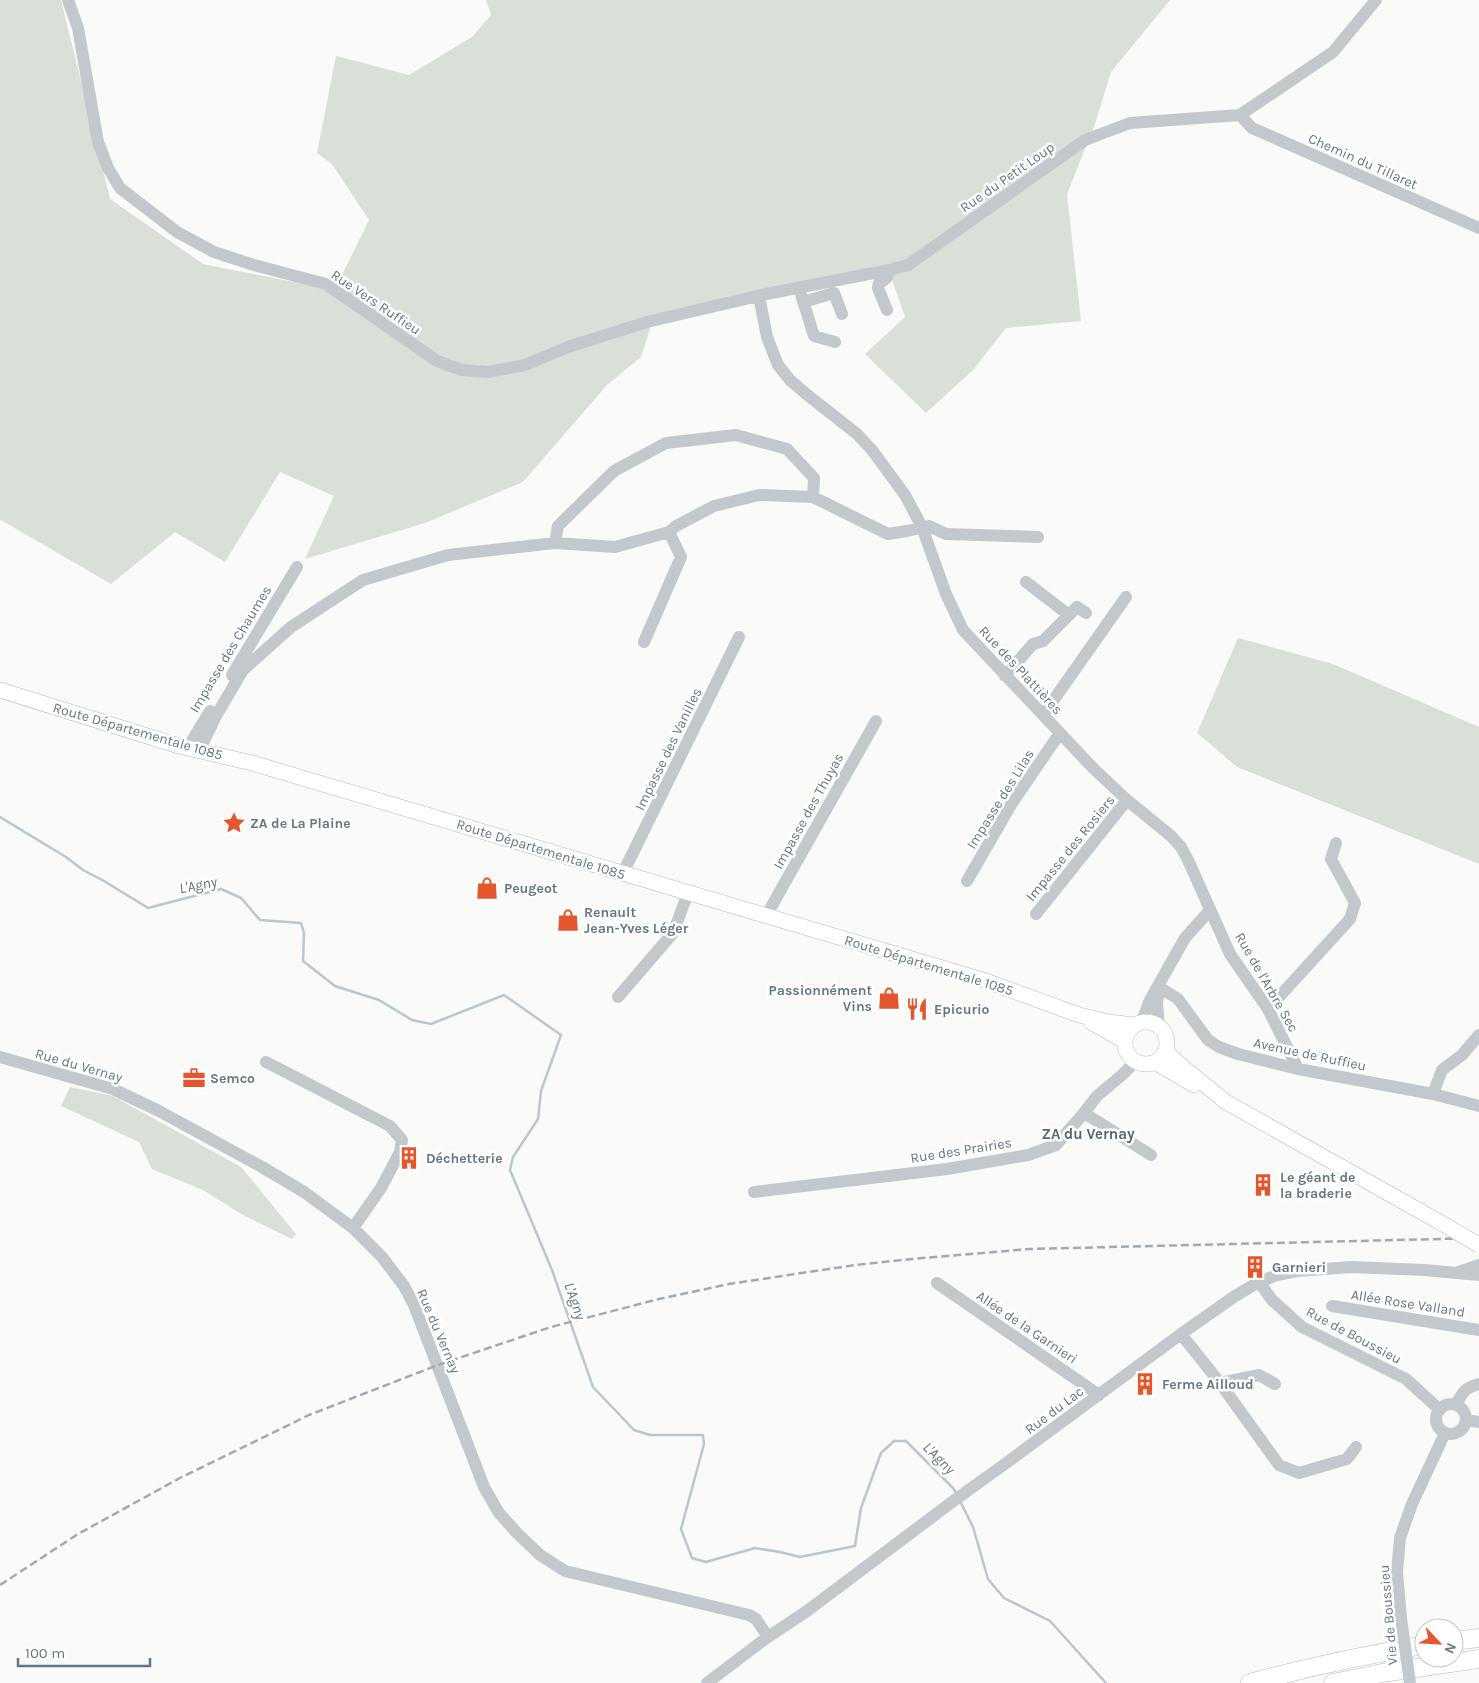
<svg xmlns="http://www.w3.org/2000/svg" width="1479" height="1683" font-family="Karla,sans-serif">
<rect width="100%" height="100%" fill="#fafaf8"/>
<path fill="#dadfd7" d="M0 0H61L110 199 203 264 324 288 337 285 369 220 332 164 317 153 336 56 409 75 472 37 491 15 486 0H1170L1111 72 1095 124 1067 194 1081 321 1006 328 973 370 926 413 865 354 905 317 890 274 653 320 641 357 607 385 523 482 425 523 305 559 334 496 280 472 225 562 175 532 111 584 1 520 0 521Z
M1238 638 1333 664 1479 727V864L1237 767 1197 733Z
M70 1087 113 1096 241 1167 296 1234 292 1239 243 1215 203 1190 152 1169 139 1142 61 1106Z"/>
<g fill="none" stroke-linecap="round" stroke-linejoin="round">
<path stroke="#bbc7cb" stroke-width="2.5" d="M0 817 66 857 83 870 104 881 148 908 221 889 241 898 260 920 301 923 304 933 303 961 335 986 379 1000 412 1020 431 1024 504 995 561 1035 541 1091 538 1119 513 1157 510 1170 552 1270 593 1387 634 1430 650 1435H703L704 1444 681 1529 692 1558 706 1562 755 1548 780 1552 800 1557 855 1546 861 1508 881 1453 894 1441H906L953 1488 956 1493
M960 1501 973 1527 988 1579 1004 1598 1050 1621 1106 1683"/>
<defs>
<path id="major" d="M0 690 179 746 252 763 986 981 1079 1015 1109 1022 1133 1025
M1125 1043a21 21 0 1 1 42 0a21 21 0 1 1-42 0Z
M1091 1022 1124 1041
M1165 1051 1184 1068 1226 1102 1443 1224
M1155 1062 1194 1085"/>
<path id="highway" d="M1454 1641 1479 1638
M1250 1683C1308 1667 1365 1655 1424 1645
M1333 1683 1382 1673 1479 1659"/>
</defs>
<use href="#major" stroke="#b5babe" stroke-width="16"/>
<use href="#highway" stroke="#b4b9bd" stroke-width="19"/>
<path stroke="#c3c8cc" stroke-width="12" d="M68 0 78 28 98 142 108 168 120 188 177 232 214 252 254 265 326 284 437 361 462 370 488 372 525 365 568 347 647 322 766 294 889 270 908 265 1085 140 1130 123 1240 115
M1240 115 1252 128 1479 228
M1240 115 1333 52 1376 0
M799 288 814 336 835 342
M759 296 767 337 778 365 790 380 805 393 857 434 872 450 905 495 922 527 946 594 963 630 1093 768 1127 800 1171 836 1181 847 1188 860 1230 954 1268 1009 1298 1069
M803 302 834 293 842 314
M887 310 878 288 879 283C886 280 888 278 889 270
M555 543 558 526 614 471 666 443 736 435 787 449 814 478 813 497
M1026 582 1069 615
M644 642 681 557 669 532
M232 675 297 567
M1005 676 1033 644 1043 641 1077 607 1086 613
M1043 715 1126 597
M192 749 193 739 210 711
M201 751 203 743 216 716 243 670 291 627 363 580 448 555 555 543 615 547 669 532 676 526 714 506 759 495 813 497 888 534 907 531 929 526 946 534 1038 537
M623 873 739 637
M967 881 1012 803 1060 733
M1036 914 1127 800
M766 916 876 721
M1159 987 1178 999 1208 1040 1219 1047 1238 1054 1298 1069 1433 1094 1479 1106
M1159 989 1157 1003 1159 1026
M618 997 673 933 688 893
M1268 1009 1350 919 1355 903 1331 859 1336 843
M1142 1021 1150 1000 1185 938 1210 910
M0 1057 113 1089 159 1111 262 1167 304 1192 353 1228 382 1257 404 1286 414 1305 484 1487 499 1513 517 1533 540 1555 565 1571 749 1615 756 1619 768 1637
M266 1062 390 1126 402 1140 400 1152 381 1188 353 1228
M1433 1094 1442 1070 1462 1055 1479 1035
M1084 1113 1151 1155
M754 1192 947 1169 1028 1155 1056 1145 1084 1113 1097 1096 1122 1075 1136 1061
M1459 1272 1479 1265
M1259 1282 1272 1300 1302 1327 1406 1379 1440 1410
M937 1283 1099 1395
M1332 1306 1479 1330
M1181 1334 1220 1383 1279 1465 1299 1473 1347 1459 1356 1447
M1220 1383 1259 1375 1275 1384
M1436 1419a15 15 0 1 1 30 0a15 15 0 1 1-30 0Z
M1456 1405C1463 1392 1464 1388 1479 1384
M1466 1420 1479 1422
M1401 1618 1397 1572 1400 1538 1412 1504 1445 1433
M707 1683 765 1639 807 1611 952 1502 1009 1461 1181 1334 1235 1296 1259 1282 1277 1275 1297 1271 1351 1267 1424 1270 1479 1275"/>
<use href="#major" stroke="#fff" stroke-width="15"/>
<use href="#highway" stroke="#fff" stroke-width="18"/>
<path stroke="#a2aab0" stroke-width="2.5" stroke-dasharray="8 4" stroke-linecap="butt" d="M0 1585 78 1534 180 1478 309 1415 438 1365 551 1327 659 1299 729 1284 855 1265 912 1259 1029 1249 1479 1238"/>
<defs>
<path id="major-bridge" d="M1443 1224 1479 1245"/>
</defs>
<use href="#major-bridge" stroke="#b5babe" stroke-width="16" stroke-linecap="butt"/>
<path stroke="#c3c8cc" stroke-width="12" d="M1401 1618 1410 1683"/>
<use href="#major-bridge" stroke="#fff" stroke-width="15"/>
</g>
<defs>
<symbol id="sight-bare" viewBox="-9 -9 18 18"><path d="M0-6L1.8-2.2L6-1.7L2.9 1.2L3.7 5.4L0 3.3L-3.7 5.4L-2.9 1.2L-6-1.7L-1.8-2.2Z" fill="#e4572e" stroke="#fff" stroke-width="2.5" paint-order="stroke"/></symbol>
<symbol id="shop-bare" viewBox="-9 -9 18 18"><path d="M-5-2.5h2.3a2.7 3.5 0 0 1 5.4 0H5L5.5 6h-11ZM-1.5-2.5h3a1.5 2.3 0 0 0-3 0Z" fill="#e4572e" stroke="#fff" stroke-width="2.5" paint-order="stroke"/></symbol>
<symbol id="restaurant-bare" viewBox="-9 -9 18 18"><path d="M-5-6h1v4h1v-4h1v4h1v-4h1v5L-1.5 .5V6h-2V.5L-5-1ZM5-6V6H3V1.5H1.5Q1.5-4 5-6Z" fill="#e4572e" stroke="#fff" stroke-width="2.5" paint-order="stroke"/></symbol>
<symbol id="office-bare" viewBox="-9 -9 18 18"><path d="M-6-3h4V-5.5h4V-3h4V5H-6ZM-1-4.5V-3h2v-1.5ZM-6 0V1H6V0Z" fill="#e4572e" stroke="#fff" stroke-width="2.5" paint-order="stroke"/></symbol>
<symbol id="building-bare" viewBox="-9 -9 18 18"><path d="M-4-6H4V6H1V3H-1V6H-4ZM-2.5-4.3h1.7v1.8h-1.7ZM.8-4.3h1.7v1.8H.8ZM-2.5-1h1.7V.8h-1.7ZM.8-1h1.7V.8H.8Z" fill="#e4572e" stroke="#fff" stroke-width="2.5" paint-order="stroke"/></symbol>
</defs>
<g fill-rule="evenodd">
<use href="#sight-bare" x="218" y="807" width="32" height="32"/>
<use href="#shop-bare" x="471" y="872" width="32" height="32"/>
<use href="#shop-bare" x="552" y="904" width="32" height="32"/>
<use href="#shop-bare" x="873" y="982" width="32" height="32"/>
<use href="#restaurant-bare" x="901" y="993" width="32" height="32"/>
<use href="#office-bare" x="178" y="1062" width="32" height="32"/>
<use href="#building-bare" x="393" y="1142" width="32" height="32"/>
<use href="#building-bare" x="1247" y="1169" width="32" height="32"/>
<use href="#building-bare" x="1239" y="1251" width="32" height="32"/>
<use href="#building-bare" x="1129" y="1368" width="32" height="32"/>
</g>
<g text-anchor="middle" stroke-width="5" stroke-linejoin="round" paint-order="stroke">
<g font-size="14" fill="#657683" stroke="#fff">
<text transform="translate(1363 161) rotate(24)" y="5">Chemin du Tillaret</text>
<text transform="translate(1007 177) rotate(-35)" y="5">Rue du Petit Loup</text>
<text transform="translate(376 302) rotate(34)" y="5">Rue Vers Ruffieu</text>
<text transform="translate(230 649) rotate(-59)" y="5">Impasse des Chaumes</text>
<text transform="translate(1021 670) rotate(47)" y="5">Rue des Plattières</text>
<text transform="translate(138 731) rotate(16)" y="5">Route Départementale 1085</text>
<text transform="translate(668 749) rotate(-64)" y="5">Impasse des Vanilles</text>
<text transform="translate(1000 799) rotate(-58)" y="5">Impasse des Lilas</text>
<text transform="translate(808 811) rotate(-61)" y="5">Impasse des Thuyas</text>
<text transform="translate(1070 848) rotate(-51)" y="5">Impasse des Rosiers</text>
<text transform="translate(541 849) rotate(17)" y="5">Route Départementale 1085</text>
<text transform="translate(929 965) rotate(17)" y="5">Route Départementale 1085</text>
<text transform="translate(1267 982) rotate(60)" y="5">Rue de l'Arbre Sec</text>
<text transform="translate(1310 1054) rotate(12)" y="5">Avenue de Ruffieu</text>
<text transform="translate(79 1065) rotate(16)" y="5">Rue du Vernay</text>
<text transform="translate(961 1150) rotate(-9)" y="5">Rue des Prairies</text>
<text transform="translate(1408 1303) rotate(9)" y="5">Allée Rose Valland</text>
<text transform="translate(1027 1327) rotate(34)" y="5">Allée de la Garnieri</text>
<text transform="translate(439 1331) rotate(67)" y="5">Rue du Vernay</text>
<text transform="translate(1354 1335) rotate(28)" y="5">Rue de Boussieu</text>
<text transform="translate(1054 1410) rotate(-37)" y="5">Rue du Lac</text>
<text transform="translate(1388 1615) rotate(-95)" y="5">Vie de Boussieu</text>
</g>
<g font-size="14" font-weight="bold" fill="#657683" stroke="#fff" text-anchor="start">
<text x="250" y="828">ZA de La Plaine</text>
<text x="504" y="893">Peugeot</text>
<text x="584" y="917">Renault<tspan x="584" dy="16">Jean-Yves Léger</tspan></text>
<text x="872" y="995" text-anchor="end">Passionnément<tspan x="872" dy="16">Vins</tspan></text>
<text x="934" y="1014">Epicurio</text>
<text x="210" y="1083">Semco</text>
<text x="426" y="1163">Déchetterie</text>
<text x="1280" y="1182">Le géant de<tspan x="1280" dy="16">la braderie</tspan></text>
<text x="1272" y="1272">Garnieri</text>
<text x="1162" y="1389">Ferme Ailloud</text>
</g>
<g font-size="15" font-style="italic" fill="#60757c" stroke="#fff">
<text transform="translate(198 885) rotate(-11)" y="5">L'Agny</text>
<text transform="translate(575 1301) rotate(71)" y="5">L'Agny</text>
<text transform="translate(939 1458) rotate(45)" y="5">L'Agny</text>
</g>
<g font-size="15" font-weight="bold" fill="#57646e" stroke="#fff">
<text x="1088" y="1139">ZA du Vernay</text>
</g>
</g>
<g transform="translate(1439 1643) rotate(115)"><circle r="24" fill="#ffffff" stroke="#c1c8cd"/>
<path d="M0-4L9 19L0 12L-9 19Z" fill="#e4572e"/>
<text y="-8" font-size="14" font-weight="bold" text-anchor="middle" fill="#657683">N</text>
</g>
<path d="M18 1658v8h132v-8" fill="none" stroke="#657683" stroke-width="2.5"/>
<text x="25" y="1658" font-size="15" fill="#657683" stroke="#ffffff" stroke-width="4" paint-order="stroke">100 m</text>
</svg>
